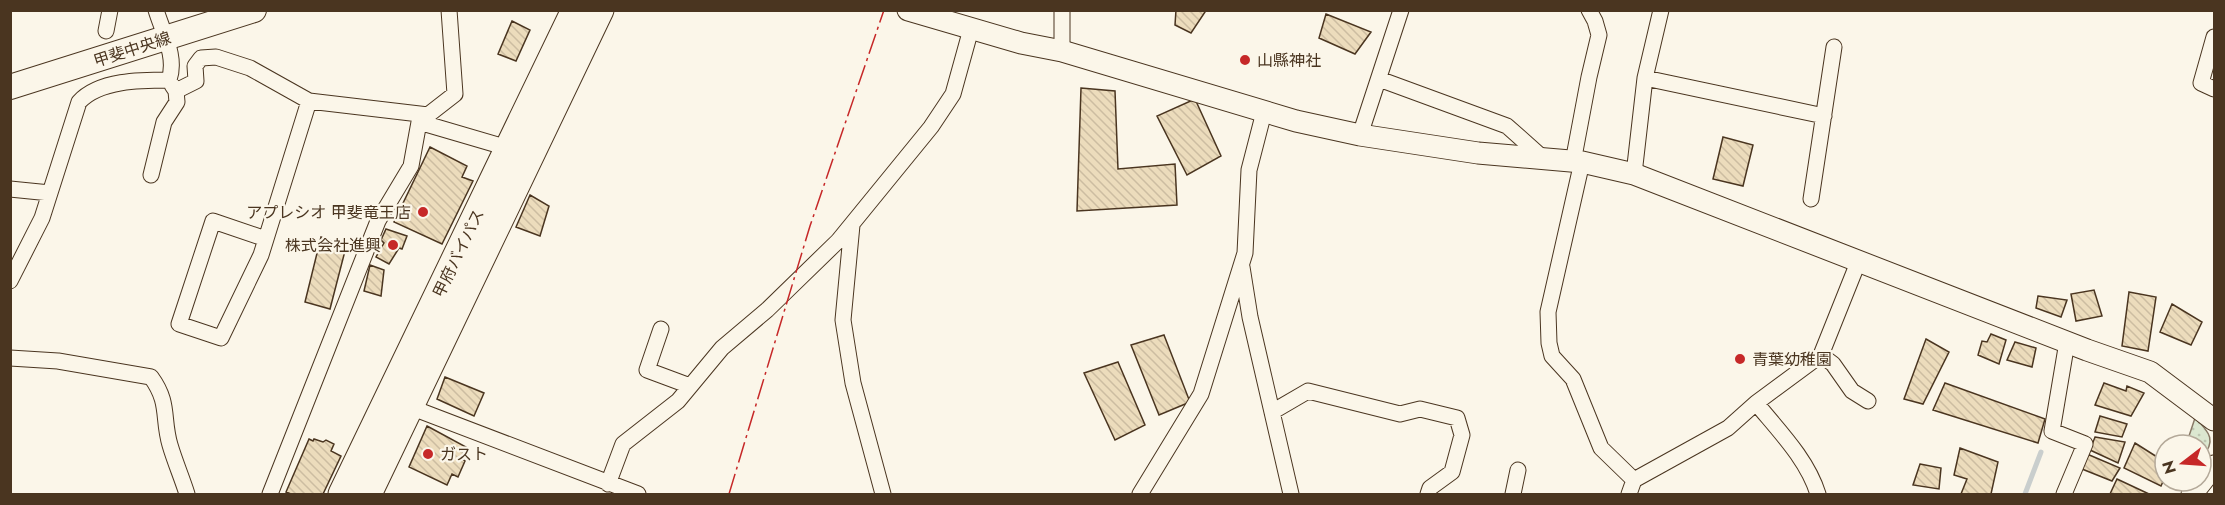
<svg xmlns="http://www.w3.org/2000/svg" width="2225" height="505" font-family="Jost,'Noto Sans JP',sans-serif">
<defs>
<pattern id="grass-dots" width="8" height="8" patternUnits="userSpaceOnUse" patternTransform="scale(1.5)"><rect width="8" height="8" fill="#dce7d0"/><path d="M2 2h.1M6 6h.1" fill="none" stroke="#bec7b2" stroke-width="1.8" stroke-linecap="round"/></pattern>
<pattern id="building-back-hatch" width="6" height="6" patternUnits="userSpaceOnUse" patternTransform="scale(1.5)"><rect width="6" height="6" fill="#ecdcbc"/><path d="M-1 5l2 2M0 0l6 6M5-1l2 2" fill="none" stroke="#ccbda1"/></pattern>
</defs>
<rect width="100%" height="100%" fill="#fbf6e9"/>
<path fill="url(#grass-dots)" stroke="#887966" stroke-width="1.5" d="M2195 418C2210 432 2217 442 2201 458V445H2186Z"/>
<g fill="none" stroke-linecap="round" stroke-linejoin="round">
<path stroke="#c9cecd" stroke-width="5" d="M2025 494 2041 452"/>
</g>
<path fill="url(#building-back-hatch)" stroke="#4a3520" stroke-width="1.5" d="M1176 10H1205V12L1191 33 1175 25Z
M1326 14 1371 32 1355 54 1319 38Z
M512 21 530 30 516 61 498 54Z
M1081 88 1115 91 1118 169 1175 164 1177 205 1077 211Z
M1195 99 1221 156 1187 175 1157 116Z
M1723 137 1753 145 1743 186 1713 179Z
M430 147 467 166 462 177 473 181 442 244 394 222Z
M530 195 549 206 540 236 516 227Z
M386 229 407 236 402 249 399 248 389 264 376 257 384 243 381 240Z
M321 237 346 247 330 309 305 302Z
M370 265 384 270 381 296 364 291Z
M2094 290 2102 316 2076 321 2071 294Z
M2129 292 2156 297 2148 351 2122 346Z
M2038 296 2067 300 2061 317 2036 308Z
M2172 304 2202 322 2191 345 2160 332Z
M1991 334 2006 340 1999 364 1978 355 1982 341 1987 342Z
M1164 335 1190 402 1159 415 1131 345Z
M1926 339 1949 352 1923 404 1904 399Z
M2015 342 2036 348 2032 367 2007 360Z
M1118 362 1145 425 1115 440 1084 373Z
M445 377 484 393 474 416 437 399Z
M1945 383 2045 419 2038 443 1933 410Z
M2104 383 2126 391 2127 386 2144 393 2131 416 2095 405Z
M2100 416 2127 424 2122 437 2095 432Z
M427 426 466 447 461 458 465 461 458 477 452 474 447 485 409 467Z
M2095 437 2125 442 2118 463 2090 450Z
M309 439 313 441 314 439 323 442 326 440 334 444 331 451 341 456 323 494H291L286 492Z
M2135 443 2165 462V477L2161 486 2124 468Z
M1960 448 1998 462 1991 494H1961L1967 479 1954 475Z
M2087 454 2120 468 2112 481 2082 469Z
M1920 464 1941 468 1939 489 1913 485Z
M2117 479 2149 494H2110Z"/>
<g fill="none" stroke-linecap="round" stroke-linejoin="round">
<defs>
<path id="street" d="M1062 10V51
M106 31 110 10
M2214 37 2201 83 2214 89
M1645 78 1824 116
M1379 79 1507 126 1543 158
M176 91 196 81 195 66 201 58 216 57 250 68 309 101 428 115
M419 122 508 148
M1360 135 1401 10
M1573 162 1589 77 1599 35 1595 21 1589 10
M1582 162 1548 312 1549 343 1552 356 1573 379 1601 448 1634 480
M1634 174 1645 78 1661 10
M151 175 164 122 177 102 176 91 172 85
M10 189 50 193
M1811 199 1834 47
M852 225 843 320 853 383 883 494
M266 239 213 221 179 324 221 338 261 255 266 239 309 101
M1242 267 1250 317 1291 494
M10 281 42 218 79 102C99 80 141 80 169 80 177 57 163 33 156 10
M661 329 647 370 690 386
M1821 355 1833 364 1852 391 1868 401
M10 358 58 361 151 377C170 403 162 418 170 445 175 462 182 478 187 494
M1756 403C1779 431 1807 459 1818 494
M410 407 638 494
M1272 412 1308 391 1400 414 1420 409 1457 418 1462 435 1452 472 1430 488 1428 494
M608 484 623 444 678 401 722 348 767 310 838 241 931 127 953 94 971 29
M270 494 378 221 411 166 419 122 455 94 449 10
M1140 494 1201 394 1245 253 1249 170 1264 112
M1513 494 1518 470
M1629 494 1634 480 1728 428 1756 403 1821 355 1859 260
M2064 494 2085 444 2052 431 2067 342"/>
<path id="secondary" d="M908 10 1021 43 1062 51 1296 121 1360 135 1478 153 1582 162 1634 174 2087 350 2150 372 2214 420
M2192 494 2214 466"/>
<path id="primary" d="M10 87 254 10"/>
<path id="highway" d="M342 494 575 10
M368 494 600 10"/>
</defs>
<use href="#street" stroke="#4a3520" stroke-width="17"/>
<use href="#secondary" stroke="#4a3520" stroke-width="23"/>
<use href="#primary" stroke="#4a3520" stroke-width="26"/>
<use href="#highway" stroke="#4a3520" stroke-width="29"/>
<use href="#street" stroke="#fbf6e9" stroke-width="15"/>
<use href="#secondary" stroke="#fbf6e9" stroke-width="21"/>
<use href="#primary" stroke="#fbf6e9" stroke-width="24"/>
<use href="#highway" stroke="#fbf6e9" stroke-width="27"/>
<path stroke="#c62828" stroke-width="1.5" stroke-dasharray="21 4.5 3 4.5" stroke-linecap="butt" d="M729 494 810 226 884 10"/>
</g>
<g fill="#c62828" stroke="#fbf6e9" stroke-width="2">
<circle cx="1245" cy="60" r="6"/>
<circle cx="423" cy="212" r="6"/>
<circle cx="393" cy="245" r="6"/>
<circle cx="1740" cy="359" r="6"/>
<circle cx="428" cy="454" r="6"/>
</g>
<g text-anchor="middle" stroke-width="4.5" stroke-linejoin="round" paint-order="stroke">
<g font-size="16" fill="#4a3520" stroke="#fbf6e9">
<text transform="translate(132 49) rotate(-18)" y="6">甲斐中央線</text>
<text transform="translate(458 253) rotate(-64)" y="6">甲府バイパス</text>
</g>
<g font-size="16" fill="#4a3520" stroke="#fbf6e9" text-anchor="start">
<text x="1257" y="66">山縣神社</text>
<text x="411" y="218" text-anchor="end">アプレシオ 甲斐竜王店</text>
<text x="381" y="251" text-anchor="end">株式会社進興</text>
<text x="1752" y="365">青葉幼稚園</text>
<text x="440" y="460">ガスト</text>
</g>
</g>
<rect width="2225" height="505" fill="none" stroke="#4a3520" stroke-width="24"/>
<g transform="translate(2183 463) rotate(253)"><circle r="28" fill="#fbf6e9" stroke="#b4a999" stroke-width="1.5"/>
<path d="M0-4.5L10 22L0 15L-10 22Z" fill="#c62828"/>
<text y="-9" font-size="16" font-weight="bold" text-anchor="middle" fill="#4a3520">N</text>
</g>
</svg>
